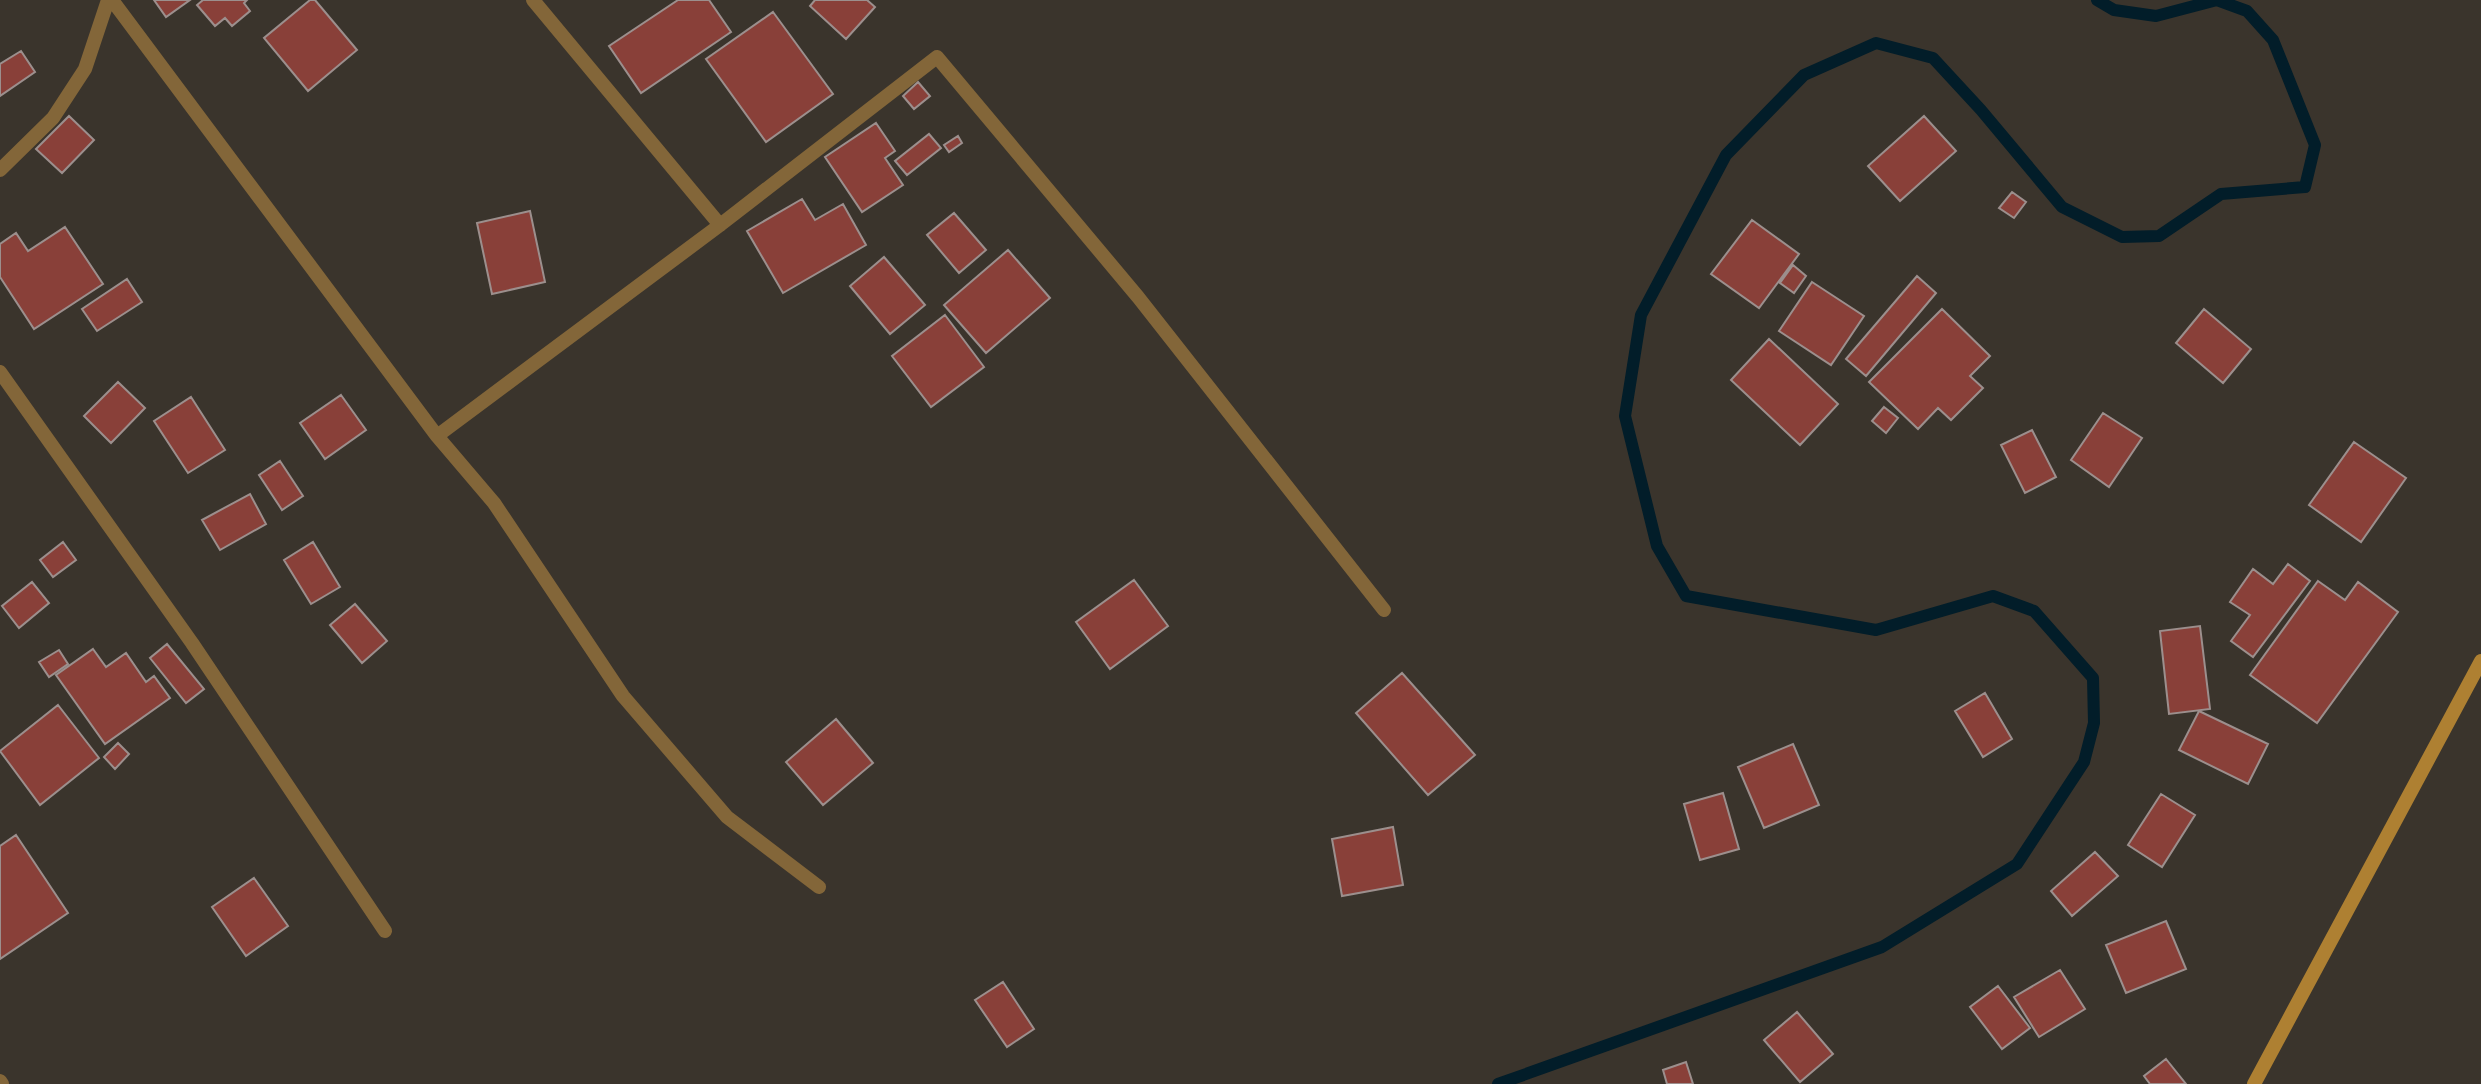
<svg xmlns="http://www.w3.org/2000/svg" width="2481" height="1084" font-family="'Nunito Sans',sans-serif">
<rect width="100%" height="100%" fill="#3a342c"/>
<g fill="none" stroke-linecap="round" stroke-linejoin="round">
<path stroke="#021d29" stroke-width="12" d="M1498 1084 1882 947 2017 864 2084 762 2094 723 2093 678 2034 611 1993 596 1876 630 1686 596 1657 546 1625 416 1641 315 1726 155 1804 75 1876 43 1933 58 1981 110 2062 207 2122 237 2159 236 2221 194 2305 187 2315 145 2273 40 2247 11 2217 0 2156 16 2114 10 2097 0"/>
</g>
<path fill="#894039" stroke="#9c8f8d" stroke-width="2" d="M154 0H190L166 17Z
M203 0H247L244 3 250 11 232 26 225 18 215 26 197 5Z
M310 0H315L357 50 308 91 264 38Z
M678 0H709L731 32 641 93 609 46Z
M815 0H867L875 7 846 39 810 6Z
M773 12 833 94 766 142 706 59Z
M21 51 35 72 0 96V64Z
M918 82 930 96 914 109 903 96Z
M69 116 94 140 62 173 36 149Z
M1924 116 1956 151 1900 201 1868 166Z
M876 123 895 151 885 158 903 185 862 212 825 157Z
M929 134 941 148 907 175 895 161Z
M958 136 962 143 949 152 944 145Z
M2012 192 2026 202 2014 218 1999 208Z
M802 199 815 220 843 204 866 245 783 293 747 231Z
M530 211 545 282 492 294 477 223Z
M954 213 986 250 959 273 927 235Z
M1752 220 1799 254 1759 308 1711 274Z
M65 227 103 284 34 329 0 277V244L16 233 28 251Z
M1008 250 1050 298 986 353 944 305Z
M884 257 925 305 890 334 850 286Z
M1793 265 1806 276 1794 293 1780 283Z
M1917 276 1936 293 1866 376 1846 359Z
M127 279 142 302 97 331 82 309Z
M1812 282 1864 316 1831 365 1779 331Z
M1942 309 1990 356 1970 376 1983 388 1951 420 1938 408 1918 429 1869 382Z
M2204 309 2251 349 2223 383 2176 343Z
M945 315 984 367 931 407 892 356Z
M1769 339 1838 404 1800 445 1731 380Z
M118 382 145 408 111 443 84 416Z
M341 395 366 430 325 459 300 423Z
M191 397 225 450 188 473 154 421Z
M1884 407 1898 418 1886 433 1872 421Z
M2103 413 2142 438 2109 487 2071 460Z
M2032 430 2056 477 2025 493 2001 445Z
M2354 442 2406 478 2361 542 2309 505Z
M280 461 303 496 282 510 259 475Z
M250 494 266 524 220 550 202 520Z
M63 542 76 560 53 577 40 560Z
M313 542 340 587 311 604 284 560Z
M2288 564 2310 581 2253 657 2231 641 2250 615 2230 602 2253 569 2273 584Z
M1134 580 1168 626 1110 669 1076 622Z
M2318 581 2345 600 2358 582 2398 612 2317 723 2250 675Z
M32 582 49 603 19 628 2 606Z
M355 604 387 641 362 663 330 625Z
M2200 626 2210 709 2169 714 2160 631Z
M167 644 204 689 186 703 150 658Z
M93 649 106 667 126 653 146 682 154 676 170 698 105 744 56 675Z
M59 650 68 664 49 677 39 662Z
M1402 673 1475 755 1428 795 1356 713Z
M1985 693 2012 739 1983 757 1955 711Z
M58 705 99 758 40 805 0 751Z
M2199 711 2268 744 2248 784 2179 750Z
M836 719 873 763 823 805 786 762Z
M118 743 129 754 115 769 104 757Z
M1793 744 1819 805 1764 828 1738 767Z
M1723 793 1739 849 1700 860 1684 804Z
M2161 794 2195 815 2162 867 2128 845Z
M1393 827 1403 885 1342 896 1332 839Z
M16 835 68 913 0 959V846Z
M2095 852 2118 876 2072 916 2051 891Z
M254 878 288 926 246 956 212 907Z
M2166 921 2186 969 2126 993 2106 945Z
M2060 970 2085 1009 2039 1037 2014 997Z
M1003 982 1034 1029 1007 1047 975 1000Z
M1998 986 2030 1028 2002 1049 1970 1007Z
M1797 1012 1833 1054 1800 1082 1764 1040Z
M2166 1059 2186 1084H2150L2144 1076Z
M1686 1062 1693 1084H1667L1663 1070Z"/>
<g fill="none" stroke-linecap="round" stroke-linejoin="round">
<path stroke="#836639" stroke-width="14" d="M112 0 437 436 494 503 623 696 727 817 819 887
M533 0 720 225
M0 170 53 118 85 69 108 0
M0 372 192 643 385 931
M437 436 720 225 937 57 1138 297 1384 610
M0 1081 2 1084"/>
<path stroke="#ae8032" stroke-width="14" d="M2254 1084 2481 661"/>
</g>
</svg>
